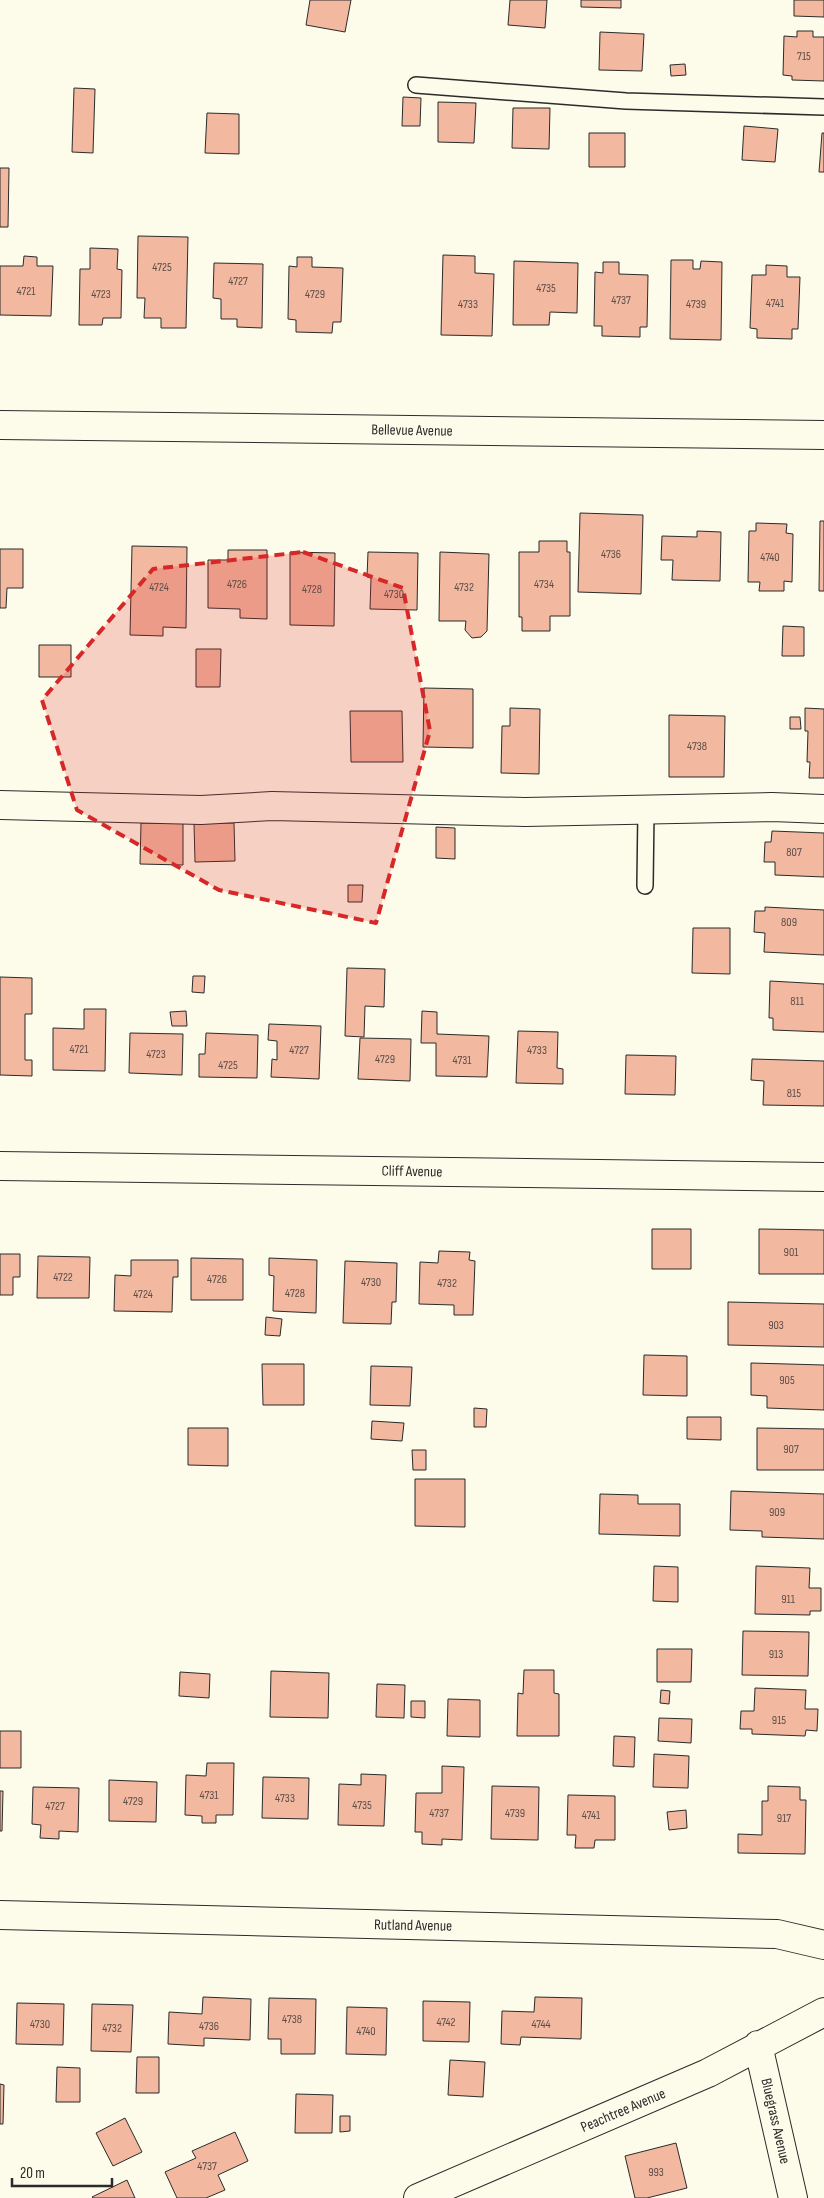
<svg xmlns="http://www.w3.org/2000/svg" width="824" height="2198" font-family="'Sofia Sans Condensed',sans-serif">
<rect width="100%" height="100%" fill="#fdfbea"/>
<path fill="#f2b8a0" stroke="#2b2b2b" d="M310 0H351L345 32 306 25Z
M510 0H547L545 28 508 25Z
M581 0H621V8L581 7Z
M794 0H824V17L794 16Z
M797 31H813V37H824V81L792 80V76L783 75 784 36 797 37Z
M600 32 644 34 642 71 599 70Z
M685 64 686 75 671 76 670 65Z
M74 88 95 89 93 153 72 152Z
M403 97 421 98 420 126H402Z
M438 102 476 103 474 143 438 142Z
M513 108H550L549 149 512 148Z
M207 113 239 114V154L205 153Z
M744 126 778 129 775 162 742 160Z
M589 133H625V167H589Z
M822 133H824V172H819Z
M0 168H9L8 227H0Z
M138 236 188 237 186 328H161V318H144L145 298H137Z
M90 248 118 249 117 269 122 270 121 318H103L102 325H79L80 269H90Z
M443 255 475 256V273L494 274 492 336 441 335Z
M24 256 37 257V266H53L51 316 0 315V266H23Z
M297 257H312V267L343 268 341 322H333L332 333 296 332V320L288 319 289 266 297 267Z
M671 260H693V269H700L701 261 722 262 721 340 670 339Z
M514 261 578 263 577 313 550 312 549 325H513Z
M603 262H619V274L648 275 647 327H640V337L602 336V326H594L595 272 603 273Z
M214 263 263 264 262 328 237 327V319H221V299L213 298Z
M766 265 787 266V277H800L798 329H792V339L757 338V329L750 328 752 275H766Z
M580 513 643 515 641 594 578 592Z
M820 521H824V591H819Z
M756 523 787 524 786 533 793 534 792 582 784 581V591H759L760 582H748L749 531H756Z
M697 531 721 532 720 581 672 580 673 560H661L662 536 697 537Z
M539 541H567V552H570V616H550V631H522V617H519V552H539Z
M132 546 187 547 186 628 163 627V636L130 635Z
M0 549H23V588H7L6 608H0Z
M228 550H267V619L240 618V609L208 608V560H228Z
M290 552 335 553 334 626 290 625Z
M368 552 418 553 417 610 370 609 371 578 367 577Z
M440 552 489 554 487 631 481 637 472 638 465 630 466 621H439Z
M783 626 804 627V656H782Z
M39 645H71V677H39Z
M196 649H221L220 687H196Z
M424 688 473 689V748L423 747Z
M510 708 540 709 539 774 501 773 502 726H510Z
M805 708 824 709V778H809L810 762H807L808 731H805Z
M350 711H402L403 762H351Z
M669 715 725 716 724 777H669Z
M790 717H800L801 729H790Z
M141 823H183V865L140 864Z
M194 823H234L235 861 195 862Z
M436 827 455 828V859L436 858Z
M772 831 824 833V877L775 875V862H764L765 842H771Z
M348 885H363L362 902H348Z
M765 907 824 910V955L764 952 765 933 754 932 755 911H765Z
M693 928H730V974L692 973Z
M347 968 385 969 384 1007 365 1006 364 1037 345 1036Z
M193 976H205L204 993 192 992Z
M0 977 32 978V1014H25V1060H32V1076L0 1075Z
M770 981 824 984V1032L773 1030V1018H769Z
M84 1009H106L105 1071 53 1070V1028L84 1029Z
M186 1011 187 1026H172L170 1012Z
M422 1011 437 1012V1034L489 1036 487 1077 436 1076V1043H421Z
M269 1024 321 1026 319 1079 271 1077 272 1059 277 1060V1041L268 1040Z
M518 1031 558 1032 557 1068 563 1069V1084L516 1083Z
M130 1033 183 1034 182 1075 129 1073Z
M206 1033 258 1035 257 1078 199 1077V1054H205Z
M360 1038 411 1039 410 1081 358 1079Z
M626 1055 676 1056 675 1095 625 1094Z
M752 1059 824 1061V1106L763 1105 764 1081 751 1080Z
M652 1229H691V1269H652Z
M759 1229 824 1230V1274H759Z
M439 1251 470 1252 469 1260 475 1261 473 1315H454V1305L419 1304 420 1262 438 1263Z
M0 1254H20V1277H13V1295H0Z
M38 1256 90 1257 89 1298H37Z
M191 1258 243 1259V1300H191Z
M269 1258 317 1260 316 1313 273 1311 274 1276 269 1275Z
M131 1260H178V1277H173L172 1312 114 1311 115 1275 131 1276Z
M345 1261 397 1263 396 1302H392L391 1324 343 1323Z
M728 1302 824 1304V1347L728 1345Z
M266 1317 282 1319 280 1336 265 1335Z
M644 1355 687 1356V1396L643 1395Z
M751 1363 824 1365V1410L767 1408V1396L751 1395Z
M262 1364H304V1405H263Z
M371 1366 412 1367 410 1406 370 1405Z
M474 1408 487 1409 486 1427H474Z
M687 1417H721V1440L687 1439Z
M372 1421 404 1423 402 1441 371 1439Z
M188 1428H228V1466L188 1465Z
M757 1428 824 1429V1470H757Z
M412 1450H426V1470H413Z
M415 1479H465V1527L415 1526Z
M731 1491 824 1494V1539L762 1537V1531L730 1530Z
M600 1494 638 1495V1504H680V1536L599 1534Z
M654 1566 678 1567V1602L653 1601Z
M756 1566 810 1568 809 1588H821V1611H810V1615L755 1614Z
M743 1631 809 1632 808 1676 742 1675Z
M657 1649H692L691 1682H657Z
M524 1670H554V1693L559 1694V1736H517L518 1693 523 1694Z
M271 1671 329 1673 328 1718 270 1717Z
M180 1672 210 1674 209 1698 179 1696Z
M377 1684 405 1685 404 1718 376 1717Z
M755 1688 806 1690 805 1709H818L817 1731 806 1730 805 1736 752 1734V1729H740L741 1711H754Z
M661 1690 670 1691 669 1704 660 1703Z
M448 1699 480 1700V1737L447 1736Z
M411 1701H425V1718L411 1717Z
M659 1718 692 1719 691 1743 658 1741Z
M0 1731H21V1768H0Z
M614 1736 635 1737 634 1767 613 1766Z
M654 1754 689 1756 688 1788 653 1787Z
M207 1763H234L233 1815H216V1823H202V1816L185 1815 186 1775 206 1776Z
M442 1766 464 1767 462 1840 442 1839V1845L422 1844V1832H415L416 1793H442Z
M361 1774 386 1775 384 1826 338 1825 339 1784 361 1785Z
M263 1777 309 1778 308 1819 262 1818Z
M109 1780 157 1782 156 1822 109 1821Z
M492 1786 539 1787 538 1840 491 1839Z
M768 1786 800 1787V1800H806L805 1854 738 1853V1834L762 1835V1801H768Z
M33 1787 79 1788 78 1832 59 1831V1839L40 1838 41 1825 32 1824Z
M0 1791H3L2 1831H0Z
M568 1795 615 1796V1840H595L594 1848H575L576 1835H567Z
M686 1810 687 1828 669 1830 667 1812Z
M203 1997 251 1999 250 2040 204 2038V2046L168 2044 169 2012 202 2014Z
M535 1997 582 1998 581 2039 521 2037 520 2045 501 2044 502 2011 534 2012Z
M269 1998 316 1999 315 2054H281V2039H268Z
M423 2001 470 2002 469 2042 423 2041Z
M17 2003 64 2004 63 2045 16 2044Z
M92 2004 133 2005 131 2052 91 2051Z
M347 2007 387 2008 386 2055 346 2054Z
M137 2057H159V2093H136Z
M450 2060 485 2062 483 2097 448 2095Z
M57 2067 80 2068V2102H56Z
M0 2084 4 2085 3 2124H0Z
M296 2094 333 2095 332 2133H295Z
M340 2116H350V2131L340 2132Z
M125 2118 142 2152 113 2166 96 2133Z
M235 2132 248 2161 218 2175 225 2190 206 2198H177L165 2172 196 2158 192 2151Z
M676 2143 687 2188 647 2198H635L625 2156Z
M127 2180 135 2198H93L92 2197Z"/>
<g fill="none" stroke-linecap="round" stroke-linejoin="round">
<defs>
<path id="lane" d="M416 85 626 101 824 107
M645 886 646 810"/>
<path id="street" d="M0 425 824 435
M0 805 201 810 272 806 525 812 772 807 824 809
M0 1166 824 1177
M0 1915 777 1934 824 1945
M758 2045 793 2198
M418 2198 708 2073 824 2012"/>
</defs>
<use href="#lane" stroke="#2b2b2b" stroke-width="18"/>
<use href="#street" stroke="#2b2b2b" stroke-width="30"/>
<use href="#lane" stroke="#fdfbea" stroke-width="15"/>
<use href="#street" stroke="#fdfbea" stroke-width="28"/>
</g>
<path fill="#d62828" fill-opacity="0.2" stroke="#d62828" stroke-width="4" stroke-dasharray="10 6" stroke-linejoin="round" d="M303 552 403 588 430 731 376 923 219 890 77 810 42 700 153 569Z"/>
<g text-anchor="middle" stroke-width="4" stroke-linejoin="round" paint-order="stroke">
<g font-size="12" fill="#5d4e48">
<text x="804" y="60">715</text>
<text x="162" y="271">4725</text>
<text x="238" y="285">4727</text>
<text x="546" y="292">4735</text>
<text x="26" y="295">4721</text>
<text x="101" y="298">4723</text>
<text x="315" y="298">4729</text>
<text x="621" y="304">4737</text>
<text x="775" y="307">4741</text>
<text x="468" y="308">4733</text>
<text x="696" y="308">4739</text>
<text x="611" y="558">4736</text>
<text x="770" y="561">4740</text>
<text x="237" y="588">4726</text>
<text x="544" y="588">4734</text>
<text x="159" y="591">4724</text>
<text x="464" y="591">4732</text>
<text x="312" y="593">4728</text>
<text x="394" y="598">4730</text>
<text x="697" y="750">4738</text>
<text x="794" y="856">807</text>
<text x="789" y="926">809</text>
<text x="797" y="1005">811</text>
<text x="79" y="1053">4721</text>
<text x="299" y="1054">4727</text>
<text x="537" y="1054">4733</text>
<text x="156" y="1058">4723</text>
<text x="385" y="1063">4729</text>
<text x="462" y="1064">4731</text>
<text x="228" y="1069">4725</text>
<text x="794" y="1097">815</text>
<text x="791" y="1256">901</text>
<text x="63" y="1281">4722</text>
<text x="217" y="1283">4726</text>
<text x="371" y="1286">4730</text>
<text x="447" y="1287">4732</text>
<text x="295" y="1297">4728</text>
<text x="143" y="1298">4724</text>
<text x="776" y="1329">903</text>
<text x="787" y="1384">905</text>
<text x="791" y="1453">907</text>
<text x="777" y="1516">909</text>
<text x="788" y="1603">911</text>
<text x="776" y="1658">913</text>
<text x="779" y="1724">915</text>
<text x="209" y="1799">4731</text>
<text x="285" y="1802">4733</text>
<text x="133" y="1805">4729</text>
<text x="362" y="1809">4735</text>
<text x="55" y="1810">4727</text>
<text x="439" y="1817">4737</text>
<text x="515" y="1817">4739</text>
<text x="591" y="1819">4741</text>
<text x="784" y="1822">917</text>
<text x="292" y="2023">4738</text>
<text x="446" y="2026">4742</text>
<text x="40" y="2028">4730</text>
<text x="541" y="2028">4744</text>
<text x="209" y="2030">4736</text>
<text x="112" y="2032">4732</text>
<text x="366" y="2035">4740</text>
<text x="207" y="2170">4737</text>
<text x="656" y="2176">993</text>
</g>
<g font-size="15" fill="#2b2b2b" stroke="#fdfbea">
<text transform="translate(412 430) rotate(1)" y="5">Bellevue Avenue</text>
<text transform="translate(412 1171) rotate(1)" y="5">Cliff Avenue</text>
<text transform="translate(413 1925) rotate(1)" y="5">Rutland Avenue</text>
<text transform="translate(623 2110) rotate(-23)" y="5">Peachtree Avenue</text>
<text transform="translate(776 2121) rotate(77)" y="5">Bluegrass Avenue</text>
</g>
</g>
<path d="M12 2178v8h100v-8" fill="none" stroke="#2b2b2b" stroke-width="2.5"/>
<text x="20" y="2178" font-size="15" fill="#2b2b2b" stroke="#fdfbea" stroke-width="4" paint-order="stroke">20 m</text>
</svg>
